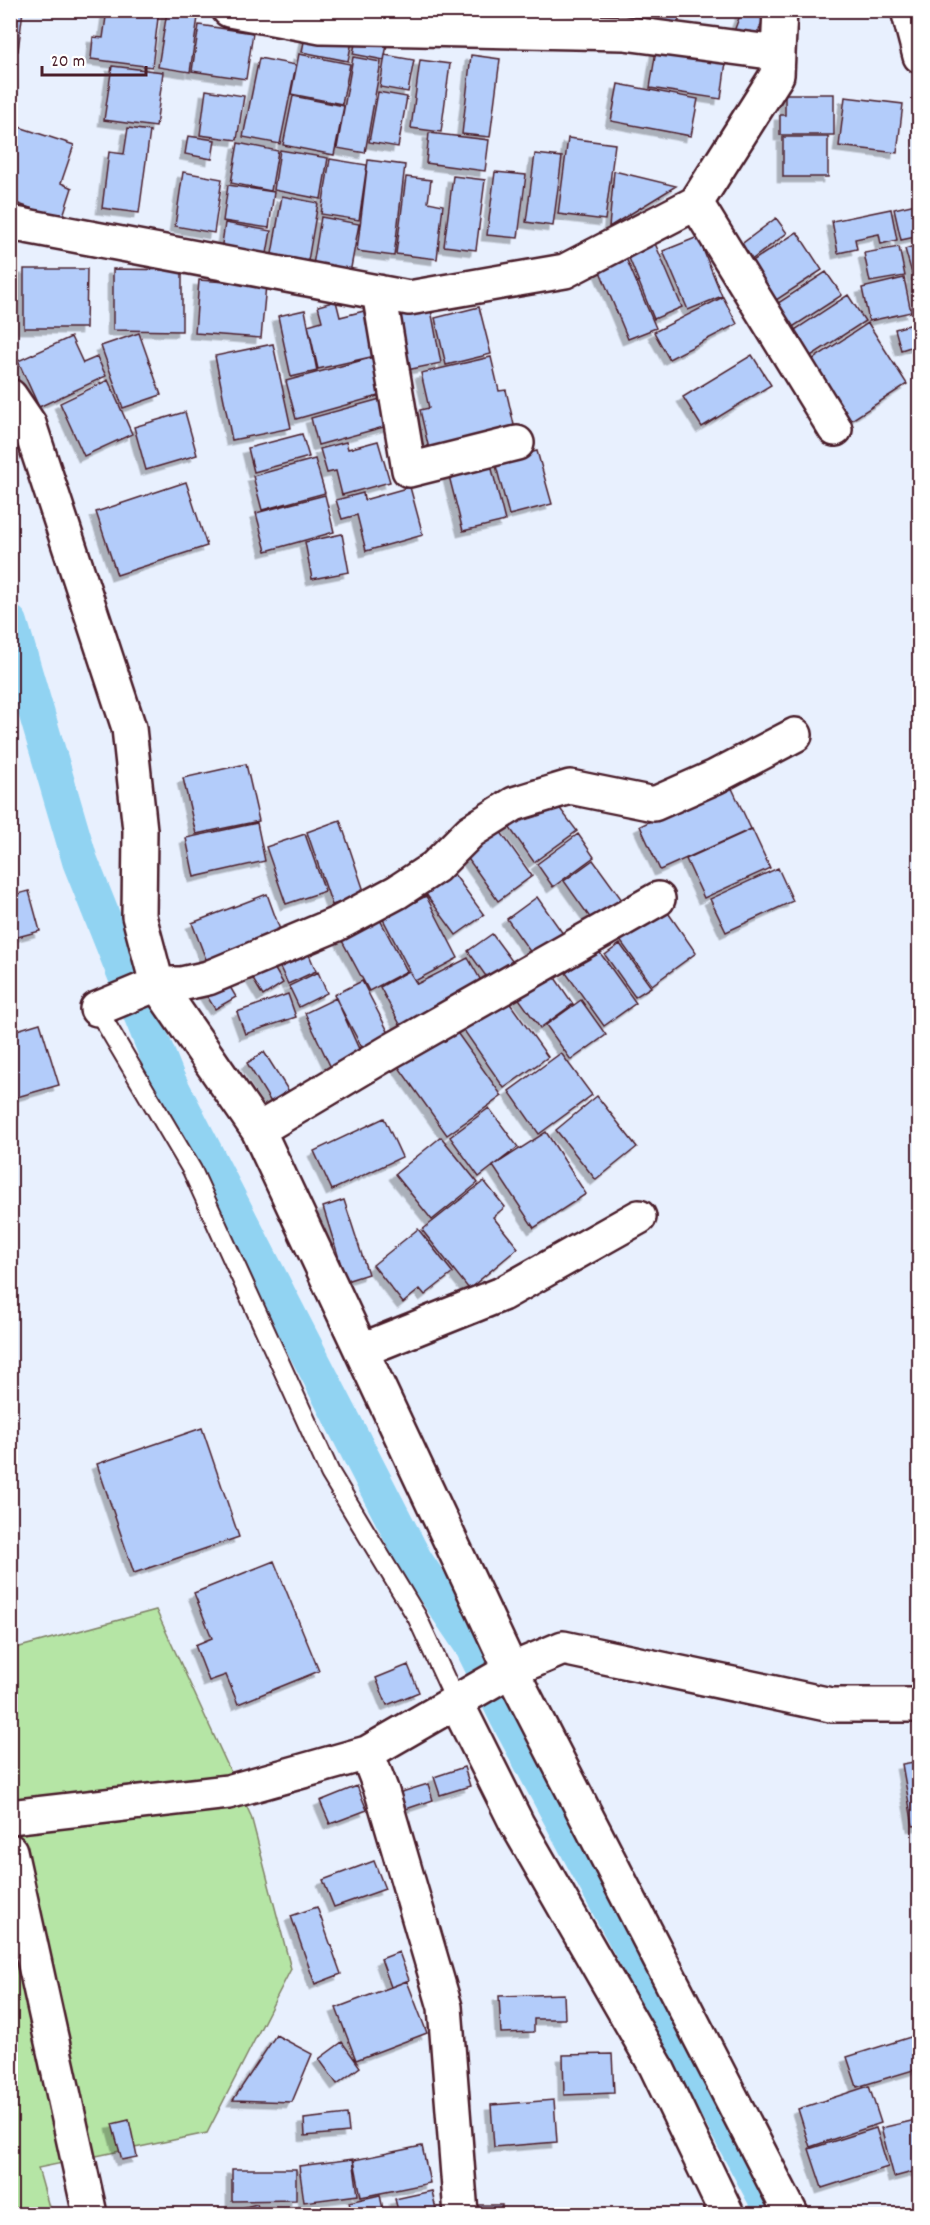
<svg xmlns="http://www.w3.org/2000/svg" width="930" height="2225" font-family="Dekko,sans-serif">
<defs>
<filter id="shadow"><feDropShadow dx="-5.5" dy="5.5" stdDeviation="0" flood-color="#0004"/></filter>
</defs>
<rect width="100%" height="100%" fill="#e8f0fe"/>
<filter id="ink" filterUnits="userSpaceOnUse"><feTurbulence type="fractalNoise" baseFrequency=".0167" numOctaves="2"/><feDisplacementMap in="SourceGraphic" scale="12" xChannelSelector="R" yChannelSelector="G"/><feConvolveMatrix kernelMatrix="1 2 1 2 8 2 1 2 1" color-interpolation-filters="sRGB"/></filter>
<g filter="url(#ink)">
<path fill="#b5e5a5" stroke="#808268" stroke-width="1.5" d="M156 1610 251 1816 291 1969 207 2133 38 2168 51 2214H11L10 1629 16 1648Z"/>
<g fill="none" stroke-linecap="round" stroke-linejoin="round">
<path stroke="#91d3f2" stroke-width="36" d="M10 623 80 861 167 1079 415 1561 472 1645 508 1718 765 2197"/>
</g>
<path fill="#b3ccfa" stroke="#4a1f2b" stroke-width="1.5" filter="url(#shadow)" d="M10 10H23L18 51 10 50Z
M107 10H159L152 67 91 59 93 37 103 38Z
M508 10H544L542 29 506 24Z
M546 10H591L589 29 544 24Z
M627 10H680L678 28 626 24Z
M742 10H766L755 42 733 34Z
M167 12 198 17 190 72 158 67Z
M199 25 253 33 246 79 192 71Z
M307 26 353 36 348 61 302 52Z
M358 29 389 35 384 60 353 54Z
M657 44 727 54 721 99 650 88Z
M299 54 350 64 342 104 291 94Z
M385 55 414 60 408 92 380 87Z
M471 55 500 59 490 137 462 134Z
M353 57 381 62 365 153 337 148Z
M259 58 296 65 280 144 243 137Z
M420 60 450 64 441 132 411 128Z
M112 66 163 72 156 127 104 120Z
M618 84 698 99 691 136 611 121Z
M206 90 244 96 237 140 200 135Z
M378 92 407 97 398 147 369 142Z
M785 94H834V135H780V115H785Z
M293 96 344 106 334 155 283 145Z
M845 97 903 104 897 153 839 146Z
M13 125 74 145 61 183 72 188 62 219 10 201V132Z
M128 128 150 131 139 213 102 208 109 152 124 154Z
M429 133 489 140 485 171 426 163Z
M188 136 215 140 212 159 185 154Z
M783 137H828V177H783Z
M568 138 615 144 605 220 558 214Z
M238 143 278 151 271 191 231 183Z
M280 150 328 158 321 199 274 190Z
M535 154 562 157 553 226 526 222Z
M330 159 367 165 359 220 321 214Z
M368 160 405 165 394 256 357 251Z
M614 171 676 186 609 227Z
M183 172 222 179 214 233 175 226Z
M495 172 526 175 518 238 487 235Z
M453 176 485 180 476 250 444 246Z
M406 177 431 180 428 202 443 205 437 259 396 254Z
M228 185 274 192 269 228 223 221Z
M282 196 318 203 308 261 272 254Z
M920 203V236L901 240 894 209Z
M891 209 897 240 881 244 879 234 855 239 857 249 838 253 832 221Z
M321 217 359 224 348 284 311 277Z
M776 218 787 233 750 261 739 246Z
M225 223 271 231 266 259 221 251Z
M797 232 822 270 767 306 742 268Z
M698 237 722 296 688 310 663 251Z
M654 241 682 307 654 319 627 253Z
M920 244V275L913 277 905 249Z
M899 247 905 276 870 282 864 253Z
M626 258 656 328 628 339 599 269Z
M24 269H87L86 328H24Z
M113 269 182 270V331L113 330Z
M826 272 842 295 788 330 772 307Z
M920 277V307L912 279Z
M904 278 911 312 869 321 862 288Z
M199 280 266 285 261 338 195 333Z
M848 295 865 321 800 363 784 337Z
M723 297 737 324 669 359 654 332Z
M336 301 340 317 364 311 375 356 318 369 308 325 322 321 318 306Z
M430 304 441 363 397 372 386 312Z
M479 307 491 354 446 365 435 318Z
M305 310 317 371 291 377 278 316Z
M920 322V344L901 350 895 329Z
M868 323 907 384 844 425 804 365Z
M139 333 161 395 123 408 101 346Z
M71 337 83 363 97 357 106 376 39 407 18 361Z
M273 344 291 428 232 440 215 356Z
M752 355 771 385 702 427 683 397Z
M374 357 385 394 296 419 286 381Z
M491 357 499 391 506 390 517 438 431 458 420 410 429 408 421 373Z
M108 380 132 434 84 456 60 403Z
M384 398 391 425 318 445 311 418Z
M185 412 197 455 146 470 134 427Z
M302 434 309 457 254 472 248 448Z
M378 441 390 482 342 495 336 471 327 473 320 449 346 442 348 449Z
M537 451 552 504 509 515 495 462Z
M315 459 325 493 262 510 253 476Z
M490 461 505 521 463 531 448 472Z
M186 482 207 546 117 575 96 512Z
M410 487 423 535 366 551 357 515 342 519 336 500 363 493 364 500Z
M325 495 334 532 266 551 256 513Z
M342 534 349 572 312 579 305 542Z
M246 764 259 821 196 834 183 778Z
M730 784 751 829 660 870 640 826Z
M549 794 577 831 534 862 507 824Z
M340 820 365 894 332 905 307 832Z
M257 823 265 861 194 877 186 838Z
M498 828 532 876 498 901 464 853Z
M752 829 770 868 704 898 686 859Z
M305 834 325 891 286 904 266 847Z
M578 834 594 857 553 887 537 864Z
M593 860 625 904 596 926 564 881Z
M778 868 793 901 726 932 710 899Z
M454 874 484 915 456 935 426 894Z
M29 891 40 931 10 939V896Z
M267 894 283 938 209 967 192 923Z
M426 896 458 958 415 981 383 919Z
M537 897 566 938 536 960 507 919Z
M662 904 696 953 652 985 617 936Z
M378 916 407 971 369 991 340 937Z
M492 934 518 969 493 986 468 951Z
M620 944 651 987 635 997 605 955Z
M305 945 316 971 288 984 276 959Z
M598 950 636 1003 604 1026 566 973Z
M468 958 484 986 402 1028 380 987 409 971 417 984Z
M272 964 283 983 263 996 251 976Z
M318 972 327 993 299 1007 289 986Z
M551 972 573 1004 540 1028 517 996Z
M226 980 236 997 215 1009 205 993Z
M362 981 393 1041 366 1055 334 995Z
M288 994 296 1017 245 1034 237 1012Z
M336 998 363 1058 333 1072 305 1013Z
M506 998 548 1057 504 1088 463 1029Z
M581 1000 606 1035 571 1060 546 1025Z
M448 1020 502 1096 447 1135 393 1059Z
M40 1023 59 1085 10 1099V1032Z
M264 1052 290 1093 272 1104 247 1063Z
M561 1053 592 1095 539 1134 509 1091Z
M597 1096 637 1147 596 1180 556 1130Z
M489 1108 518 1147 479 1177 450 1137Z
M384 1118 402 1157 332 1190 314 1151Z
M546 1132 586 1194 534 1228 493 1166Z
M441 1137 478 1183 432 1220 395 1174Z
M484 1181 505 1207 493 1217 518 1248 469 1289 422 1230Z
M344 1200 368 1274 346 1281 323 1207Z
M418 1229 453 1273 425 1295 420 1289 403 1303 373 1265Z
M202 1428 239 1537 134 1573 97 1464Z
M274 1561 319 1671 238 1704 226 1675 209 1681 195 1645 212 1638 194 1593Z
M408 1665 419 1692 387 1705 376 1678Z
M920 1761V1825L913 1826 902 1764Z
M464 1767 470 1786 440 1795 434 1777Z
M428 1784 433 1800 400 1811 395 1794Z
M357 1786 367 1810 330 1824 320 1801Z
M374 1861 385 1889 334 1907 323 1880Z
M317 1907 341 1974 315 1984 291 1916Z
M399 1952 409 1980 391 1987 381 1959Z
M407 1981 427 2033 356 2060 336 2008Z
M564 1994 565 2019H534V2032L501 2033 499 1996Z
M920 2034V2068L857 2087 847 2057Z
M276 2035 312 2054 292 2102 233 2100Z
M342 2042 360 2067 337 2084 319 2059Z
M612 2054 614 2093 564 2095 563 2055Z
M869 2086 881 2123 810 2147 798 2109Z
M554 2100 557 2142 494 2147 491 2105Z
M347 2114 349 2132 305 2136 304 2119Z
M920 2119V2170L894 2177 881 2128Z
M129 2120 137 2157 122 2160 112 2124Z
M876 2128 888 2167 822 2188 809 2149Z
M422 2146 430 2183 361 2197 354 2160Z
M353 2159 358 2195 304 2202 299 2166Z
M232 2169H296V2200L232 2201Z
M432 2191 437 2214H399L395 2199Z
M380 2195 384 2214H352L349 2202Z
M257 2204 260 2214H219Z
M476 2205H502V2214H476Z"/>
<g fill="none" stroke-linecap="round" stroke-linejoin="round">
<defs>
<path id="lane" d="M97 1009 192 1170 330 1473 417 1617 456 1702"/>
<path id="street" d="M229 10 321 27 624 33 778 53
M908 10 920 56
M696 203 835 429
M10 223 409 298 565 271 696 203 777 75 780 10
M379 292 409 470 517 443
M10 396 29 424 129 728 140 830 139 916 157 984 258 1130 511 1670 791 2214
M97 1009 157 984H181L208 978 337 924 397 892 435 867 471 831 514 804 570 787 654 804 715 777 795 735
M258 1130 389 1052 658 899
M362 1350 502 1294 639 1217
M456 1702 517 1824 656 2066 727 2214
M367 1753 382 1792 445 2007 461 2214
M10 1817 228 1792 367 1753 511 1670 563 1648 831 1705H920
M10 1851 90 2214"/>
</defs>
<use href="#lane" stroke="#4a1f2b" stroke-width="22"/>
<use href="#street" stroke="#4a1f2b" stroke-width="38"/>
<use href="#lane" stroke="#fff" stroke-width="18"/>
<use href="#street" stroke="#fff" stroke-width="33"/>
</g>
</g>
<rect width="930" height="2225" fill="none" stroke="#fff" stroke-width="36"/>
<rect x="18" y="18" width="894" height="2189" fill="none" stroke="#4a1f2b" stroke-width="2" filter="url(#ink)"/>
<path d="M42 66v9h104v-9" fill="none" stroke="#4a1f2b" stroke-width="3"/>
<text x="51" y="66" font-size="18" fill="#4a1f2b" stroke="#ffffff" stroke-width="4.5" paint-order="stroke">20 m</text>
</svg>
